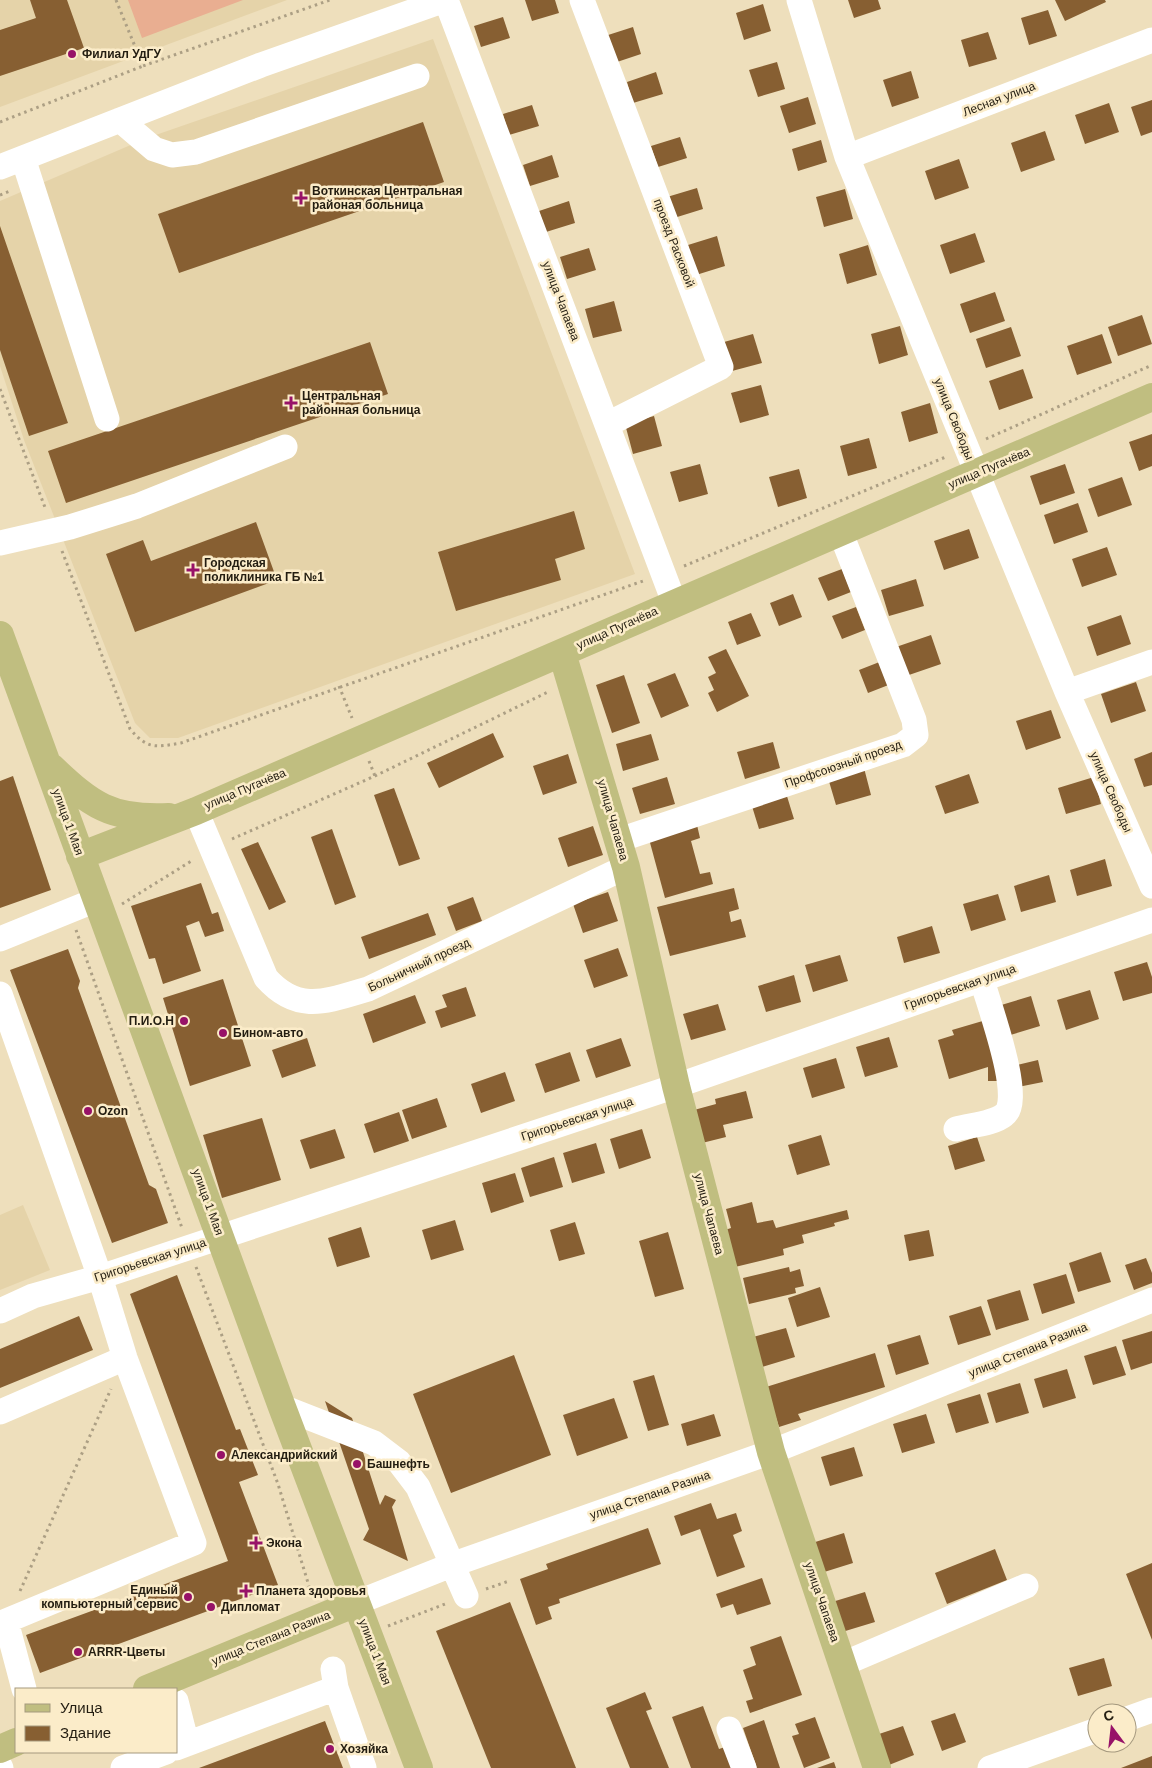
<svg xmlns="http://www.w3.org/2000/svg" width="1152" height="1768" font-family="Arial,sans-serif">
<rect width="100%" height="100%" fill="#eedfbc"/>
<path fill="#e5d3a9" d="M0 0H287L0 107Z
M433 39 635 574 178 738H150L135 723 24 440 0 366V201L147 138Z
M23 1205 50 1270 0 1290V1215Z"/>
<path fill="#e9ae91" d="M128 0H243L142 38Z"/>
<path fill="#875f32" d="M30 0H67L84 48 0 76V30L36 18Z
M525 0H555L559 13 532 21Z
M848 0H878L881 9 854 18Z
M1055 0H1105L1106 2 1065 21Z
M763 4 771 31 744 40 736 13Z
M1048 10 1057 36 1029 45 1021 18Z
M503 17 510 38 481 47 474 26Z
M633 27 641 54 614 63 605 36Z
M988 32 997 59 969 67 961 40Z
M777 62 785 89 758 97 749 70Z
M911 71 919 98 892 107 883 80Z
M656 72 663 94 633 103 627 82Z
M808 97 816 124 789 133 780 106Z
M1152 100V132L1141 136 1131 107Z
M1109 103 1119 132 1085 144 1075 115Z
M532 105 539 126 509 135 503 114Z
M423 122 444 182 179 273 158 214Z
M1045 131 1055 160 1021 172 1011 143Z
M680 137 687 158 658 167 651 146Z
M821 140 827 162 798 171 792 149Z
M552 155 559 177 530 186 523 165Z
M959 159 969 188 935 200 925 171Z
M697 188 703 209 674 218 667 197Z
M845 189 853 219 824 227 816 197Z
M569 201 575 223 546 232 539 211Z
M0 226 68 423 29 436 0 350Z
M975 233 985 262 950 274 940 245Z
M717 236 725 266 696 275 688 245Z
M868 245 877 275 847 284 839 254Z
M589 248 596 270 567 279 560 257Z
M995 292 1005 321 970 333 960 304Z
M614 301 622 331 593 338 585 309Z
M1142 315 1152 344 1118 356 1108 327Z
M900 326 908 355 879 364 871 334Z
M1011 327 1021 356 986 368 976 339Z
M753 334 762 363 732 371 724 342Z
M1102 334 1112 363 1077 375 1067 346Z
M370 342 388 394 66 503 48 451Z
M1023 369 1033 398 999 410 989 381Z
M761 385 769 415 740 423 731 393Z
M930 403 938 433 909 442 901 412Z
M654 416 662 446 633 454 625 424Z
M1152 434V466L1139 471 1129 442Z
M869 438 877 468 848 476 840 446Z
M700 464 708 494 679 502 670 472Z
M1065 464 1075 493 1040 505 1030 476Z
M799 469 807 498 778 507 769 477Z
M1122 477 1132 505 1098 517 1088 489Z
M1078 503 1088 532 1054 544 1044 515Z
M574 511 585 549 555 559 561 580 456 611 438 552Z
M256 522 277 580 135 632 106 554 143 540 151 561Z
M969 529 979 558 944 570 934 541Z
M1107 547 1117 575 1082 587 1072 559Z
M842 569 851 592 828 601 818 578Z
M916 579 924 606 889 616 881 590Z
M793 594 802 617 779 626 770 603Z
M856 607 865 630 842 639 832 616Z
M751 613 761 636 737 645 728 622Z
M1121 615 1131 644 1097 656 1087 627Z
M931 635 941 664 906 676 896 647Z
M726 649 749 696 717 712 708 693 714 690 708 677 716 673 708 657Z
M882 661 891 684 868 693 859 670Z
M675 673 689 706 661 718 647 684Z
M624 675 640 723 612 733 596 685Z
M1136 682 1146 711 1111 723 1101 694Z
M1051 710 1061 738 1026 750 1016 721Z
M493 733 504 757 439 788 427 763Z
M651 734 659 760 623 771 616 744Z
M773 742 780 768 745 779 737 752Z
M1152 752V785L1144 787 1134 759Z
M568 754 577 783 543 795 533 766Z
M864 768 871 795 836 805 828 778Z
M969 774 979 803 945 814 935 786Z
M13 776 51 890 0 908V781Z
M667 777 675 804 640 814 632 788Z
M1094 777 1101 804 1066 814 1058 788Z
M394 788 420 859 399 866 374 795Z
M786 793 794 819 759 829 751 803Z
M697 825 700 838 691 841 700 874 710 872 713 884 665 898 649 839Z
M593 826 603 855 568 867 558 838Z
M332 829 356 897 335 905 311 837Z
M258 842 286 902 269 910 241 849Z
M1105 859 1112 886 1077 896 1070 870Z
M1049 875 1056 902 1021 912 1014 886Z
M201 883 212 914 218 912 224 931 205 937 199 921 186 926 201 971 163 984 155 958 149 959 131 906Z
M734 888 739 909 729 912 731 922 741 919 746 937 670 956 657 907Z
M608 892 618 921 583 933 573 904Z
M998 894 1006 920 971 931 963 904Z
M473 897 482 921 456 931 447 907Z
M428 913 436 935 369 959 361 937Z
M932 926 940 953 904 963 897 937Z
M618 948 628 976 594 988 584 960Z
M68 949 80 981 78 988 149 1185 156 1189 168 1223 112 1243 10 970Z
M840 955 848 981 813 992 805 965Z
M1147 962 1152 977V993L1123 1001 1114 972Z
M794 975 801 1002 766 1012 758 986Z
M223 979 251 1066 190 1086 163 998Z
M466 987 476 1016 441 1028 435 1011 447 1007 442 995Z
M1090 990 1099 1019 1066 1030 1057 1000Z
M415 995 426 1023 373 1043 363 1014Z
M1031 996 1040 1026 1007 1036 998 1006Z
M718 1004 726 1030 691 1040 683 1014Z
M986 1020 999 1081H988V1067L949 1079 938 1040 954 1035 952 1030Z
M889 1037 898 1067 865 1077 856 1047Z
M307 1038 316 1066 282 1078 272 1050Z
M621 1038 631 1066 596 1078 586 1050Z
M570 1052 580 1081 545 1093 535 1064Z
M836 1058 845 1088 812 1098 803 1068Z
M1038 1060 1043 1082 1018 1087 1013 1066Z
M505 1072 515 1101 481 1113 471 1084Z
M746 1091 753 1118 723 1125 726 1137 702 1143 694 1110 716 1104 715 1099Z
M437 1098 447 1127 412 1139 402 1110Z
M399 1112 409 1141 374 1153 364 1124Z
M262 1118 281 1180 222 1198 203 1135Z
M335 1129 345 1158 310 1169 300 1140Z
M642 1129 651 1158 619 1169 610 1139Z
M821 1135 830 1165 797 1175 788 1145Z
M977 1137 985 1161 955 1170 948 1146Z
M596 1143 605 1173 572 1183 563 1153Z
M554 1157 563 1187 530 1197 521 1168Z
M515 1173 524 1202 491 1213 482 1183Z
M752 1202 757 1223 773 1220 776 1228 847 1210 849 1219 834 1223 835 1226 802 1235 804 1243 783 1249 784 1255 735 1267 725 1230 731 1228 726 1209Z
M455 1220 464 1250 431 1260 422 1230Z
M575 1222 585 1254 559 1261 550 1230Z
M361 1227 370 1257 337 1267 328 1238Z
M929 1230 934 1256 909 1261 904 1235Z
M668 1232 684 1289 655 1297 639 1241Z
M1101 1252 1111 1282 1078 1292 1069 1263Z
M1146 1258 1152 1273V1283L1134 1290 1125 1265Z
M789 1267 790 1272 800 1269 804 1286 795 1288 796 1293 749 1304 743 1278Z
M1066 1274 1075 1303 1042 1314 1033 1284Z
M177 1275 236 1430 240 1429 258 1475 239 1482 278 1585 40 1673 26 1635 228 1561 130 1294Z
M820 1287 830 1317 797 1327 788 1298Z
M1020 1290 1029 1320 996 1330 987 1300Z
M981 1306 991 1335 958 1345 949 1316Z
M79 1316 93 1350 0 1388V1349Z
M786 1328 795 1357 762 1367 753 1337Z
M1152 1331V1363L1131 1370 1122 1340Z
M920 1335 929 1364 896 1375 887 1345Z
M1116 1346 1126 1375 1093 1385 1084 1356Z
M875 1353 885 1387 798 1414 801 1420 779 1427 766 1387Z
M514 1355 551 1455 451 1493 413 1394Z
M1067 1369 1076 1398 1043 1408 1034 1379Z
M654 1375 669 1425 648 1431 633 1381Z
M1020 1383 1029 1413 996 1423 987 1393Z
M980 1394 989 1423 956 1433 947 1404Z
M614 1398 628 1438 577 1456 563 1415Z
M325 1401 352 1418 380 1505 385 1495 396 1500 392 1507 408 1561 363 1540 369 1529Z
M714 1414 721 1436 687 1446 681 1424Z
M926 1414 935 1443 902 1453 893 1424Z
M854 1447 863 1476 830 1486 821 1457Z
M711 1503 717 1519 736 1513 742 1531 733 1535 745 1567 717 1577 700 1529 681 1536 674 1516Z
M648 1528 661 1564 559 1599 560 1603 548 1607 552 1619 536 1625 520 1579 548 1569 546 1564Z
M844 1533 853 1563 821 1573 812 1543Z
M995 1549 1007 1580 947 1604 935 1573Z
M1152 1563V1640L1126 1574Z
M762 1578 771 1604 737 1615 733 1604 721 1608 716 1594Z
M865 1592 875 1622 842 1632 832 1602Z
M510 1602 576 1768H491L436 1631Z
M781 1636 802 1695 750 1713 746 1701 753 1699 743 1670 756 1665 750 1647Z
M1104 1658 1112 1686 1078 1696 1069 1668Z
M645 1692 652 1709 646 1711 669 1768H630L606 1708Z
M703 1706 719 1749 731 1745 739 1768H691L672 1717Z
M955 1713 966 1742 942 1751 931 1721Z
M815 1717 830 1758 804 1768 792 1736 799 1734 795 1724Z
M764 1720 780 1768H757L743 1728Z
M325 1721 343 1768H199Z
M903 1726 914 1755 884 1767 873 1736Z
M1152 1756V1768H1121Z
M834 1762 836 1768H817Z"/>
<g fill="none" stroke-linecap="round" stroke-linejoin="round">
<path stroke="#ac9f84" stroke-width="3" stroke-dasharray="2.5 4" stroke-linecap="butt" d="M116 0 143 66 330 0
M0 122 143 66
M0 195 10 191
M0 389 46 510
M986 439 1152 365
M62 551 130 729C148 750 156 747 181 743L643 581
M684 566 948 456
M339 686 352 718
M369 761 375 776
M232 839 375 776 550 691
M122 904 193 860
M76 930 182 1228
M196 1267 278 1484 312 1596
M486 1589 509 1581
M20 1591 111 1389
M388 1626 445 1604"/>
<path stroke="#fff" stroke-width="25" d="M446 0 674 602
M582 0 721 367 608 424
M799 0 847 157 1067 692 1152 886
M120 120 154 149 172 155 196 152 417 76
M847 157 1152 40
M23 158 107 419
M0 167 261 65 445 0
M0 543 70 527 137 506 285 447
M1067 692 1152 662
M196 811 266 978C298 1014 327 1001 368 989L626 867
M619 840 903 745 916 735 914 720 840 531
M0 939 96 900
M0 994 100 1277 125 1358 194 1543 6 1621 24 1689
M956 1129C970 1125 993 1124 1004 1115 1025 1101 988 1003 982 980
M0 1311 33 1296 100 1277 676 1086 1152 920
M282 1407 374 1443 399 1462 418 1487 466 1596
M0 1412 125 1358
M356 1603 454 1564 771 1452 1152 1300
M843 1664 1026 1586
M333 1669 336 1688 364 1768
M176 1701 187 1744
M1127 1719 1152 1710
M729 1729 744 1768
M176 1748 336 1688
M0 1766 1 1768
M123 1768 166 1752
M990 1768 1097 1730"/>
<path stroke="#c0be80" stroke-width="28" d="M0 635 282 1407 419 1768
M562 653 626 867 676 1086 771 1452 877 1768
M51 767C91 805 111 820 169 817
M80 856 196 811 1152 397
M147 1689 356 1603
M0 1749 16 1742"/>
</g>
<g fill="#971268" stroke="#fbecc9" stroke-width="2">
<circle cx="72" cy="54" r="5"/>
<path d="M298.5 190.5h5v5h5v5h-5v5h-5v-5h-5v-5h5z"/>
<path d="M288.5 395.5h5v5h5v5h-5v5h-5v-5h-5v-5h5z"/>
<path d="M190.5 562.5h5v5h5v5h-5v5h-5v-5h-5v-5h5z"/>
<circle cx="184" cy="1021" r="5"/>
<circle cx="223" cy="1033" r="5"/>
<circle cx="88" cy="1111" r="5"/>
<circle cx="221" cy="1455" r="5"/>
<circle cx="357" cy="1464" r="5"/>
<path d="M253.5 1535.5h5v5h5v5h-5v5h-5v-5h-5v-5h5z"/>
<path d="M243.5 1583.5h5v5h5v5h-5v5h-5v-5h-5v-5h5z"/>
<circle cx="188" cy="1597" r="5"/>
<circle cx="211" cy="1607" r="5"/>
<circle cx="78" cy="1652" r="5"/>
<circle cx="330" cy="1749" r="5"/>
</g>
<g text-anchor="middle" stroke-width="5" stroke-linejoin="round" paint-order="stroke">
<g font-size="12" font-weight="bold" fill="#231d11" stroke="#fbecc9" text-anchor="start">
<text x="82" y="58">Филиал УдГУ</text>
<text x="312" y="195">Воткинская Центральная<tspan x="312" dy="14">районая больница</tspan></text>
<text x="302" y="400">Центральная<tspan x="302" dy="14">районная больница</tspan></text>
<text x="204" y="567">Городская<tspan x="204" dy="14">поликлиника ГБ №1</tspan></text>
<text x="174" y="1025" text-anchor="end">П.И.О.Н</text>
<text x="233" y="1037">Бином-авто</text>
<text x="98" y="1115">Ozon</text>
<text x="231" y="1459">Александрийский</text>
<text x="367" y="1468">Башнефть</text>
<text x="266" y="1547">Экона</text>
<text x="178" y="1594" text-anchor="end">Единый<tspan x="178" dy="14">компьютерный сервис</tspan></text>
<text x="256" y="1595">Планета здоровья</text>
<text x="221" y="1611">Дипломат</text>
<text x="88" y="1656">ARRR-Цветы</text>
<text x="340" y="1753">Хозяйка</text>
</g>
<g font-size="12" fill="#231d11" stroke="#fbecc9">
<text transform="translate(999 99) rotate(-21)" y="4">Лесная улица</text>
<text transform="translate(674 243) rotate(69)" y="4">проезд Расковой</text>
<text transform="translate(561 301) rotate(69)" y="4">улица Чапаева</text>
<text transform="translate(954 419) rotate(68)" y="4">улица Свободы</text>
<text transform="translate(989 468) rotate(-23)" y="4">улица Пугачёва</text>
<text transform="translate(617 628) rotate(-24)" y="4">улица Пугачёва</text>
<text transform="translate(843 764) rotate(-19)" y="4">Профсоюзный проезд</text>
<text transform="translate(245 789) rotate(-23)" y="4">улица Пугачёва</text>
<text transform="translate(1111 792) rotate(66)" y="4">улица Свободы</text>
<text transform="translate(613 820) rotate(74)" y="4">улица Чапаева</text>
<text transform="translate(68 822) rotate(70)" y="4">улица 1 Мая</text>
<text transform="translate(419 965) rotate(-25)" y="4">Больничный проезд</text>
<text transform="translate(960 987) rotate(-19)" y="4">Григорьевская улица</text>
<text transform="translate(577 1119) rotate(-18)" y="4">Григорьевская улица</text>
<text transform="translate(208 1202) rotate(70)" y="4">улица 1 Мая</text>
<text transform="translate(709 1214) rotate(75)" y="4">улица Чапаева</text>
<text transform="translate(150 1260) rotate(-18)" y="4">Григорьевская улица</text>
<text transform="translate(1028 1350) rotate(-22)" y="4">улица Степана Разина</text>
<text transform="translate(650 1495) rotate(-19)" y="4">улица Степана Разина</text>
<text transform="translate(822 1602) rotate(71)" y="4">улица Чапаева</text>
<text transform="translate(271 1638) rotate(-22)" y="4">улица Степана Разина</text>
<text transform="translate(375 1652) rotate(69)" y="4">улица 1 Мая</text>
</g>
</g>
<rect x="15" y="1688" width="162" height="65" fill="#fbecc9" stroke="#a5997f"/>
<rect x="25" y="1704" width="25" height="8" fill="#c0be80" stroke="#a5997f"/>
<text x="60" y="1713" font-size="15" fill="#231d11">Улица</text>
<rect x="25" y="1726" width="25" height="15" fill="#875f32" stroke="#a5997f"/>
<text x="60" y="1738" font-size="15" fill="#231d11">Здание</text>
<g transform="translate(1112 1728) rotate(345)"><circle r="24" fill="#fbecc9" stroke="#a5997f"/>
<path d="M0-4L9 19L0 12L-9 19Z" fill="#971268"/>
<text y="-8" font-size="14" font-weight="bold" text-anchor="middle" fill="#231d11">С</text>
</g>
</svg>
